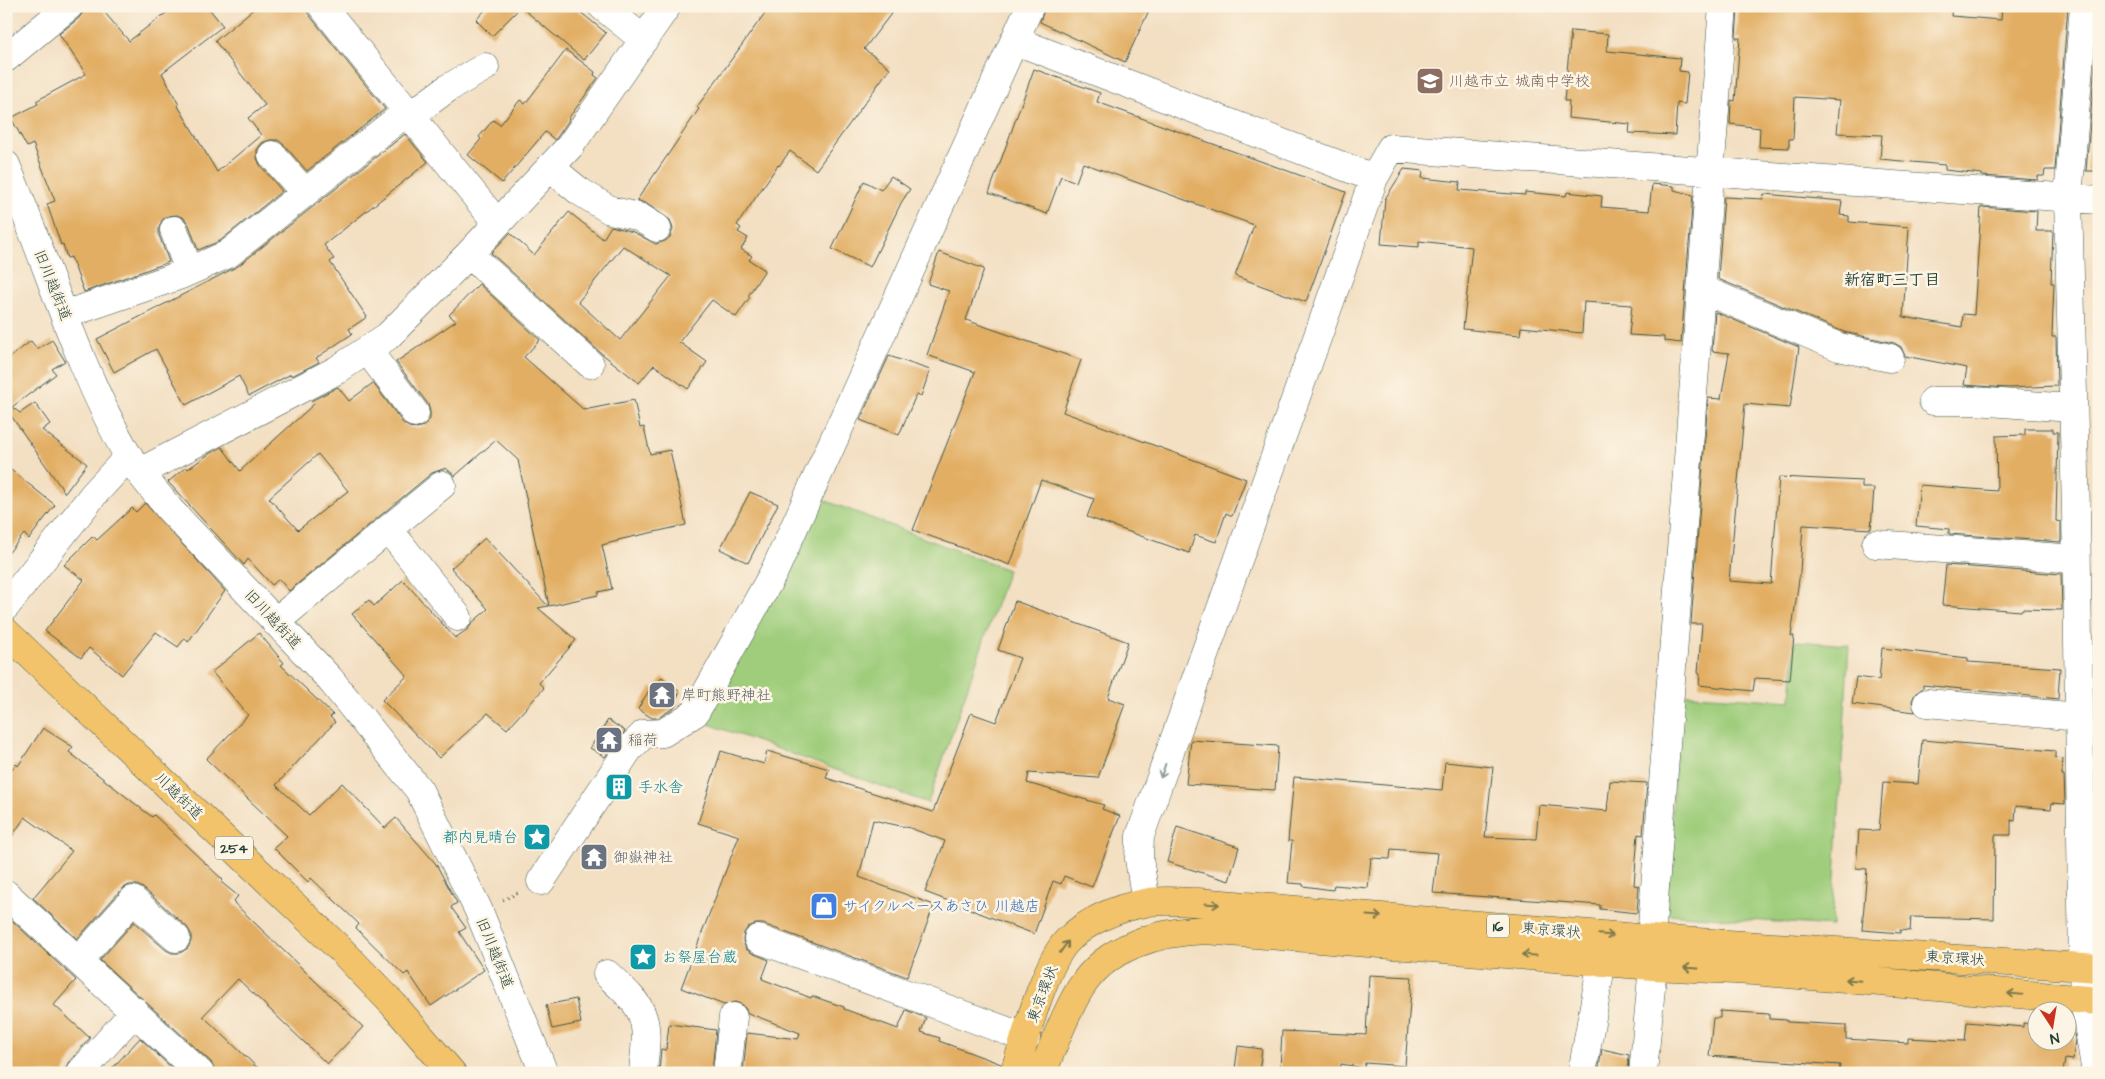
<svg xmlns="http://www.w3.org/2000/svg" width="2105" height="1079" font-family="'Architects Daughter','Klee One',sans-serif">
<rect width="100%" height="100%" fill="#fcf5e5"/>
<filter id="ink" filterUnits="userSpaceOnUse"><feTurbulence type="fractalNoise" baseFrequency=".02" numOctaves="2"/><feDisplacementMap in="SourceGraphic" scale="10" xChannelSelector="R" yChannelSelector="G"/><feConvolveMatrix kernelMatrix="1 2 1 2 8 2 1 2 1" color-interpolation-filters="sRGB"/></filter>
<filter id="wash" filterUnits="userSpaceOnUse"><feTurbulence type="fractalNoise" baseFrequency=".0096" numOctaves="4" result="noise"/><feDisplacementMap in="SourceGraphic" scale="20" xChannelSelector="R" yChannelSelector="G"/><feGaussianBlur stdDeviation="1.12" result="paint"/><feColorMatrix in="noise" values="0 0 0 0 0 0 0 0 0 0 0 0 0 0 0 0 0 1.4 0 .05"/><feComposite in="paint" operator="in"/></filter>
<g filter="url(#wash)">
<rect width="100%" height="100%" fill="#f3dfc2"/>
<path fill="#9fcd7b" stroke="#5f8558" d="M816 497 1008 570 928 803 703 722Z
M1795 641 1849 645 1832 926 1667 914 1678 694 1791 701Z"/>
<g id="blocks">
<path fill="#e2ae64" fill-rule="evenodd" d="M84 6H99L129 41 175 6H207L223 26 162 73 179 105 178 106 217 172 261 135 248 118 265 105 215 41 257 6H302L385 109 307 171 284 145 278 140H270L262 143 257 150V158L260 165 282 191 220 241 198 250 189 225 184 218 177 215 168 216 162 220 159 228V235L169 262 84 292 71 257 67 258 63 244 61 245 47 204 55 201 33 144 27 147 11 118 38 104 36 101 86 74 59 34 79 18 83 12Z
M489 6H573L606 33 584 60 521 7 492 36 476 20Z
M770 6H897L864 49 890 68 816 170 790 151 779 166 778 165 737 225 741 228 738 232 748 238 741 249 752 256 749 260 765 270 748 296 750 297 736 317 712 300 679 342 707 362 688 389 654 365 639 383 601 353 491 253 510 233 534 255 569 212 603 239 611 226 633 232 656 244 665 241 670 237 673 229 670 220 647 204 637 200 699 109 697 107ZM623 246 671 276 620 340 578 302Z
M1045 6H1151L1125 62 1040 22Z
M1738 6H1952L1951 16 2001 20 2002 6H2068L2055 170H2045L2044 176H2038V180L1982 176V174L1945 170V165L1880 159 1882 135 1837 133 1840 100 1795 97 1793 139H1789V148L1759 147 1760 128 1730 124 1731 100 1735 101 1740 38H1736Z
M2099 17V171H2086Z
M1571 31 1608 34 1607 51 1680 58 1679 71 1688 72 1685 104 1677 103 1675 135 1629 133 1630 124 1568 118 1569 101H1564Z
M566 50 595 72 594 75 598 78 568 119 569 120 558 136 555 140 545 132 502 183 468 155 481 139 479 137 493 120 500 125 520 100 525 104Z
M1034 69 1100 93 1097 102 1346 192 1306 302 1235 276 1254 225 1083 163 1076 182 1061 176 1047 214 989 193Z
M405 134 428 162 324 245 334 259 330 262 367 317 349 329 352 334 316 358 319 362 292 376 291 374 249 396 239 376 186 405 156 349 114 372 97 339 238 266Z
M1404 169 1423 171 1422 178 1460 182 1459 190 1525 195V192L1566 196 1567 192 1602 196 1601 207 1649 211 1652 184 1674 186V190L1693 195 1681 343 1664 341V337L1629 335 1632 305 1584 302 1582 333 1521 327 1520 335 1463 329 1472 247 1419 241V247L1381 244 1385 199Z
M891 176 910 189 901 203 870 267 832 249 864 181 881 190Z
M1764 194 1842 201 1840 215 1849 216V222L1909 227 1903 317 1962 327 1963 314 1974 315 1981 207 2037 211 2036 231H2053L2051 283H2054L2052 337H2056L2057 386 2007 388 1964 385 1967 368 1905 356 1901 347 1894 343 1844 332 1718 279 1724 197 1763 199Z
M939 252 984 269 966 320 1081 360 1063 412 1246 479 1232 516 1226 513 1216 542 1195 535 1189 553 1087 517 1094 499 1041 480 1010 565 913 530 975 372 927 355 949 291 928 284Z
M479 284 540 340 524 357 584 410 634 400 640 428 644 427 650 454 670 450 686 525 618 540V541L602 545 612 589 598 592V595L549 606 518 460 496 440 455 476 446 468 432 473 289 591 279 579 272 585 248 559 244 565 168 482 186 467 188 469 209 454 222 447 240 471 314 404 311 401 338 387 349 401 373 383 403 423 409 427 416 428 424 426 430 419V412L428 404 396 362 456 321 449 315ZM318 454 348 491 298 530 269 498Z
M1715 312 1799 347 1790 408 1745 404 1729 581 1771 584 1779 477 1862 481V488H1874L1871 529 1803 525 1800 572 1791 636H1794L1790 680 1755 678 1753 691 1699 685 1700 673H1698L1702 624H1691L1708 398 1721 399 1729 353 1712 351Z
M52 340 65 361 52 369 56 374 12 407 20 413 35 403 50 424 42 430 87 464 65 493 7 410 6 411V360L31 341 37 349Z
M889 356 930 370 921 396 916 395 899 435 860 420Z
M2025 429H2053V432H2058L2056 521 2061 522V542L1949 534V529L1916 526 1920 485 1997 491 1996 436 2025 435Z
M6 466 55 505 29 539 24 534 6 556Z
M750 492 778 504 748 563 720 549Z
M145 503 225 591 188 642 185 638 178 647 156 632 122 675 89 648 81 658 45 631 84 580 64 565 93 536 97 540 132 508 136 512Z
M485 538 548 606 538 608 576 640 539 683 544 688 507 729 488 713 439 758 382 700 407 676 352 614 369 600 374 606 403 580 455 638 468 629 473 622 488 609 451 568Z
M1946 565 2061 574 2062 610 2022 609 2021 611 1942 605Z
M1015 601 1128 642 1108 698 1125 704 1098 778 1029 773 1027 783 1104 805 1102 809 1120 816 1092 887 1064 876 1061 884 1053 881 1034 934 925 892 945 841 910 828 873 820 859 877 934 905 907 977 763 924H756L748 927 744 933 743 941 746 949 752 953 769 960 762 979 811 998 812 996 844 1007V1009L898 1029 906 1010 926 1018 921 1032 940 1038 939 1041 1001 1064 999 1073H743L747 1033 798 1039 800 1033 748 1013 743 1005 735 1002 724 1005 681 988 739 836 698 823 721 751 764 764 767 751 829 769 826 778 933 812 971 713 996 722 1020 658 998 650Z
M259 633 284 663 281 665 333 715 330 717 335 722 276 785 309 815 342 783 385 828 396 818 436 864 457 903 451 907 466 928 459 932 484 970 431 1006 408 972 404 975 356 928 359 924 311 878 308 882 274 848 287 836 206 759 248 715 212 672Z
M1882 648 1968 658V662L2060 668 2058 699 1923 685V688L1915 694 1912 701 1915 712 1852 704 1856 677 1879 680Z
M662 677 680 692 675 701 677 703 675 707 658 718H652L638 709 651 687 654 689Z
M608 720 625 731 605 757 590 748Z
M43 728 73 747 69 752 152 817 154 815 223 880 221 882 238 896 233 902 363 1027 327 1064 238 979 203 1016 263 1073H215L211 1062 100 960 134 922 166 950 172 953H180L188 948 191 941V934L187 927 143 888 137 885H129L122 889 77 939 33 898 72 851 25 817 6 845V778L16 764 18 766Z
M1191 740 1278 746 1275 790 1186 784Z
M1922 740 2055 751V758L2063 759 2062 775H2064L2065 804 2052 803 2051 809 2016 806 2015 821 2011 820V835H1995L1994 919 1911 917 1910 931 1900 930V933L1862 930 1867 869 1856 868 1859 830 1879 831 1883 782 1918 784Z
M1445 762 1493 767 1485 837 1536 839 1539 805 1607 811 1610 781 1647 783 1643 835 1638 834 1634 885 1639 886 1637 913 1600 909V905L1433 893 1438 853 1391 849 1390 859 1371 858 1368 888 1334 885 1333 890 1303 886V884L1288 883 1292 841H1288L1294 777 1442 790Z
M1177 827 1239 847 1229 881 1167 862Z
M6 915 76 980 54 1005 90 1038 68 1063 64 1073H13L6 1066Z
M1369 975 1412 977 1405 1066 1365 1063 1364 1068 1341 1064V1072L1280 1069 1282 1031 1366 1035Z
M576 999 581 1023 552 1029 546 1005Z
M1720 1011 1769 1014V1019L1787 1020V1022L1846 1025V1039L1908 1043V1038L1965 1041 1967 1022 2023 1027V1023L2038 1025V1042H2068V1027L2071 1028 2070 1033 2074 1034 2075 1039 2073 1060 2065 1059 2063 1073H1839L1840 1065 1709 1056 1713 1018H1720Z
M669 1024 716 1030 712 1073H659L661 1049 666 1050Z
M140 1038 177 1073H108Z
M1238 1046 1262 1049 1259 1072 1235 1069Z
M1602 1049 1629 1055 1628 1073H1598Z"/>
</g>
</g>
<g filter="url(#ink)">
<use href="#blocks" fill-opacity="0" stroke="#3f5549" stroke-width="1"/>
<g fill="none" stroke-linecap="round" stroke-linejoin="round">
<defs>
<path id="minor" d="M322 6 497 223
M602 6 644 40
M2084 6 2068 198 2076 511 2083 966 2084 1000 2096 1073
M1016 41 1374 178
M6 58 69 6
M411 115 448 88 485 67
M272 155 305 193
M6 165C47 261 76 364 128 456 140 475 156 492 170 510L329 678 419 790 478 909 544 1073
M551 168 579 191 610 210 639 217 657 228
M174 230 189 271
M469 254 590 364
M1701 289 1839 347 1890 358
M64 315 181 275 228 254 408 111
M368 351 415 413
M1933 401H1975L2072 408
M140 472 337 370 388 336 469 254 570 146 667 6
M389 530 458 617
M1876 544 2076 559
M6 606 94 494 129 456
M275 622 442 485
M1927 703 2079 717
M541 881 629 749 644 734 663 733 695 713 774 572 1030 6
M6 894 200 1073
M1146 902 1139 859 1140 836 1374 178 1391 148 2099 200
M758 939 1026 1038
M1651 939 1723 6
M79 960 133 900 176 938
M607 974C617 984 638 1001 642 1015 649 1032 644 1055 643 1073
M80 1073 135 1011
M727 1073 733 1017
M1582 1073 1602 961
M1643 1073 1653 966"/>
<path id="highway" d="M6 632 342 951 394 1005 452 1073
M1014 1073C1025 1040 1044 965 1067 941 1086 921 1117 908 1145 903 1161 899 1181 902 1198 902L1651 939 2099 968
M1042 1073C1054 1045 1064 1015 1080 989 1106 946 1158 932 1205 930L1653 966 1753 971 2099 1001"/>
</defs>
<use href="#minor" stroke="#3f5549" stroke-width="29"/>
<use href="#highway" stroke="#3f5549" stroke-width="29"/>
<path stroke="#3f5549" stroke-width="3" stroke-dasharray="1 4" stroke-linecap="butt" d="M503 900 518 893"/>
<use href="#minor" stroke="#fff" stroke-width="28"/>
<use href="#highway" stroke="#f2c36a" stroke-width="28"/>
</g>
<defs><path id="oneway-shaft" d="M-6 0H5M1.5-3L5.5 0L1.5 3" fill="none" stroke-width="1.6" stroke-linecap="round" stroke-linejoin="round" transform="scale(1.25)"/></defs>
<use stroke="#8f9e9a" href="#oneway-shaft" transform="translate(1163 771) rotate(109)"/>
<g stroke="#7e794c">
<use href="#oneway-shaft" transform="translate(1212 904) rotate(4)"/>
<use href="#oneway-shaft" transform="translate(1374 916) rotate(4)"/>
<use href="#oneway-shaft" transform="translate(1606 935) rotate(5)"/>
<use href="#oneway-shaft" transform="translate(1064 947) rotate(-54)"/>
<use href="#oneway-shaft" transform="translate(1529 955) rotate(-175)"/>
<use href="#oneway-shaft" transform="translate(1691 968) rotate(-177)"/>
<use href="#oneway-shaft" transform="translate(1853 980) rotate(-175)"/>
<use href="#oneway-shaft" transform="translate(2015 994) rotate(-175)"/>
</g>
</g>
<defs>
<symbol id="school-square" viewBox="-11 -11 22 22"><rect x="-9" y="-9" width="18" height="18" rx="4" fill="#8d6e63" stroke="#fcf5e5"/><path d="M0-5L7-2L0 1L-7-2ZM-4 1L0 2.5L4 1V4Q0 6-4 4Z" fill="#fff"/></symbol>
<symbol id="temple-square" viewBox="-11 -11 22 22"><rect x="-9" y="-9" width="18" height="18" rx="4" fill="#6b7280" stroke="#fcf5e5"/><path d="M0-6L5-2H3V0L6.5 2.5H4V6H1.5V3h-3V6H-4V2.5H-6.5L-3 0V-2H-5Z" fill="#fff"/></symbol>
<symbol id="building-square" viewBox="-11 -11 22 22"><rect x="-9" y="-9" width="18" height="18" rx="4" fill="#0f9aa8" stroke="#fcf5e5"/><path d="M-4-6H4V6H1V3H-1V6H-4ZM-2.5-4.3h1.7v1.8h-1.7ZM.8-4.3h1.7v1.8H.8ZM-2.5-1h1.7V.8h-1.7ZM.8-1h1.7V.8H.8Z" fill="#fff"/></symbol>
<symbol id="sight-square" viewBox="-11 -11 22 22"><rect x="-9" y="-9" width="18" height="18" rx="4" fill="#0f9aa8" stroke="#fcf5e5"/><path d="M0-6L1.8-2.2L6-1.7L2.9 1.2L3.7 5.4L0 3.3L-3.7 5.4L-2.9 1.2L-6-1.7L-1.8-2.2Z" fill="#fff"/></symbol>
<symbol id="shop-square" viewBox="-11 -11 22 22"><rect x="-9" y="-9" width="18" height="18" rx="4" fill="#3f7fe0" stroke="#fcf5e5"/><path d="M-5-2.5h2.3a2.7 3.5 0 0 1 5.4 0H5L5.5 6h-11ZM-1.5-2.5h3a1.5 2.3 0 0 0-3 0Z" fill="#fff"/></symbol>
</defs>
<g fill-rule="evenodd">
<use href="#school-square" x="1414" y="65" width="32" height="32"/>
<use href="#temple-square" x="646" y="679" width="32" height="32"/>
<use href="#temple-square" x="593" y="724" width="32" height="32"/>
<use href="#building-square" x="603" y="771" width="32" height="32"/>
<use href="#sight-square" x="521" y="821" width="32" height="32"/>
<use href="#temple-square" x="578" y="841" width="32" height="32"/>
<use href="#shop-square" x="808" y="890" width="32" height="32"/>
<use href="#sight-square" x="627" y="941" width="32" height="32"/>
</g>
<g text-anchor="middle" stroke-width="5" stroke-linejoin="round" paint-order="stroke">
<g fill="#fcf5e5" stroke="#617469" stroke-width="1">
<rect x="215" y="836.5" width="38" height="23" rx="4"/>
<rect x="1487" y="914.5" width="22" height="23" rx="4"/>
</g>
<g font-size="14" font-weight="bold" fill="#1f3d34">
<text x="234" y="853">254</text>
<text x="1498" y="931">16</text>
</g>
<g font-size="15" fill="#785e54" stroke="#fcf5e5" text-anchor="start">
<text x="1449" y="86">川越市立 城南中学校</text>
</g>
<g font-size="15" fill="#1f3d34" stroke="#fcf5e5">
<text transform="translate(53 285) rotate(68)" y="5">旧川越街道</text>
<text transform="translate(273 619) rotate(47)" y="5">旧川越街道</text>
<text transform="translate(179 796) rotate(44)" y="5">川越街道</text>
<text transform="translate(1551 930) rotate(5)" y="5">東京環状</text>
<text transform="translate(495 953) rotate(68)" y="5">旧川越街道</text>
<text transform="translate(1955 958) rotate(4)" y="5">東京環状</text>
<text transform="translate(1042 994) rotate(-69)" y="5">東京環状</text>
</g>
<g font-size="15" fill="#5b616d" stroke="#fcf5e5" text-anchor="start">
<text x="681" y="700">岸町熊野神社</text>
<text x="628" y="745">稲荷</text>
<text x="613" y="862">御嶽神社</text>
</g>
<g font-size="15" fill="#0d838f" stroke="#fcf5e5" text-anchor="start">
<text x="638" y="792">手水舎</text>
<text x="518" y="842" text-anchor="end">都内見晴台</text>
<text x="662" y="962">お祭屋台蔵</text>
</g>
<g font-size="15" fill="#366cbe" stroke="#fcf5e5" text-anchor="start">
<text x="843" y="911">サイクルベースあさひ 川越店</text>
</g>
<g font-size="16" font-weight="bold" fill="#1f3d34" stroke="#fcf5e5">
<text x="1892" y="285">新宿町三丁目</text>
</g>
</g>
<rect width="2105" height="1079" fill="none" stroke="#fcf5e5" stroke-width="25"/>
<g transform="translate(2052 1026) rotate(168)"><circle r="24" fill="#fcf5e5" stroke="#a4ab9e"/>
<path d="M0-4L9 19L0 12L-9 19Z" fill="#c8321e"/>
<text y="-8" font-size="14" font-weight="bold" text-anchor="middle" fill="#1f3d34">N</text>
</g>
</svg>
